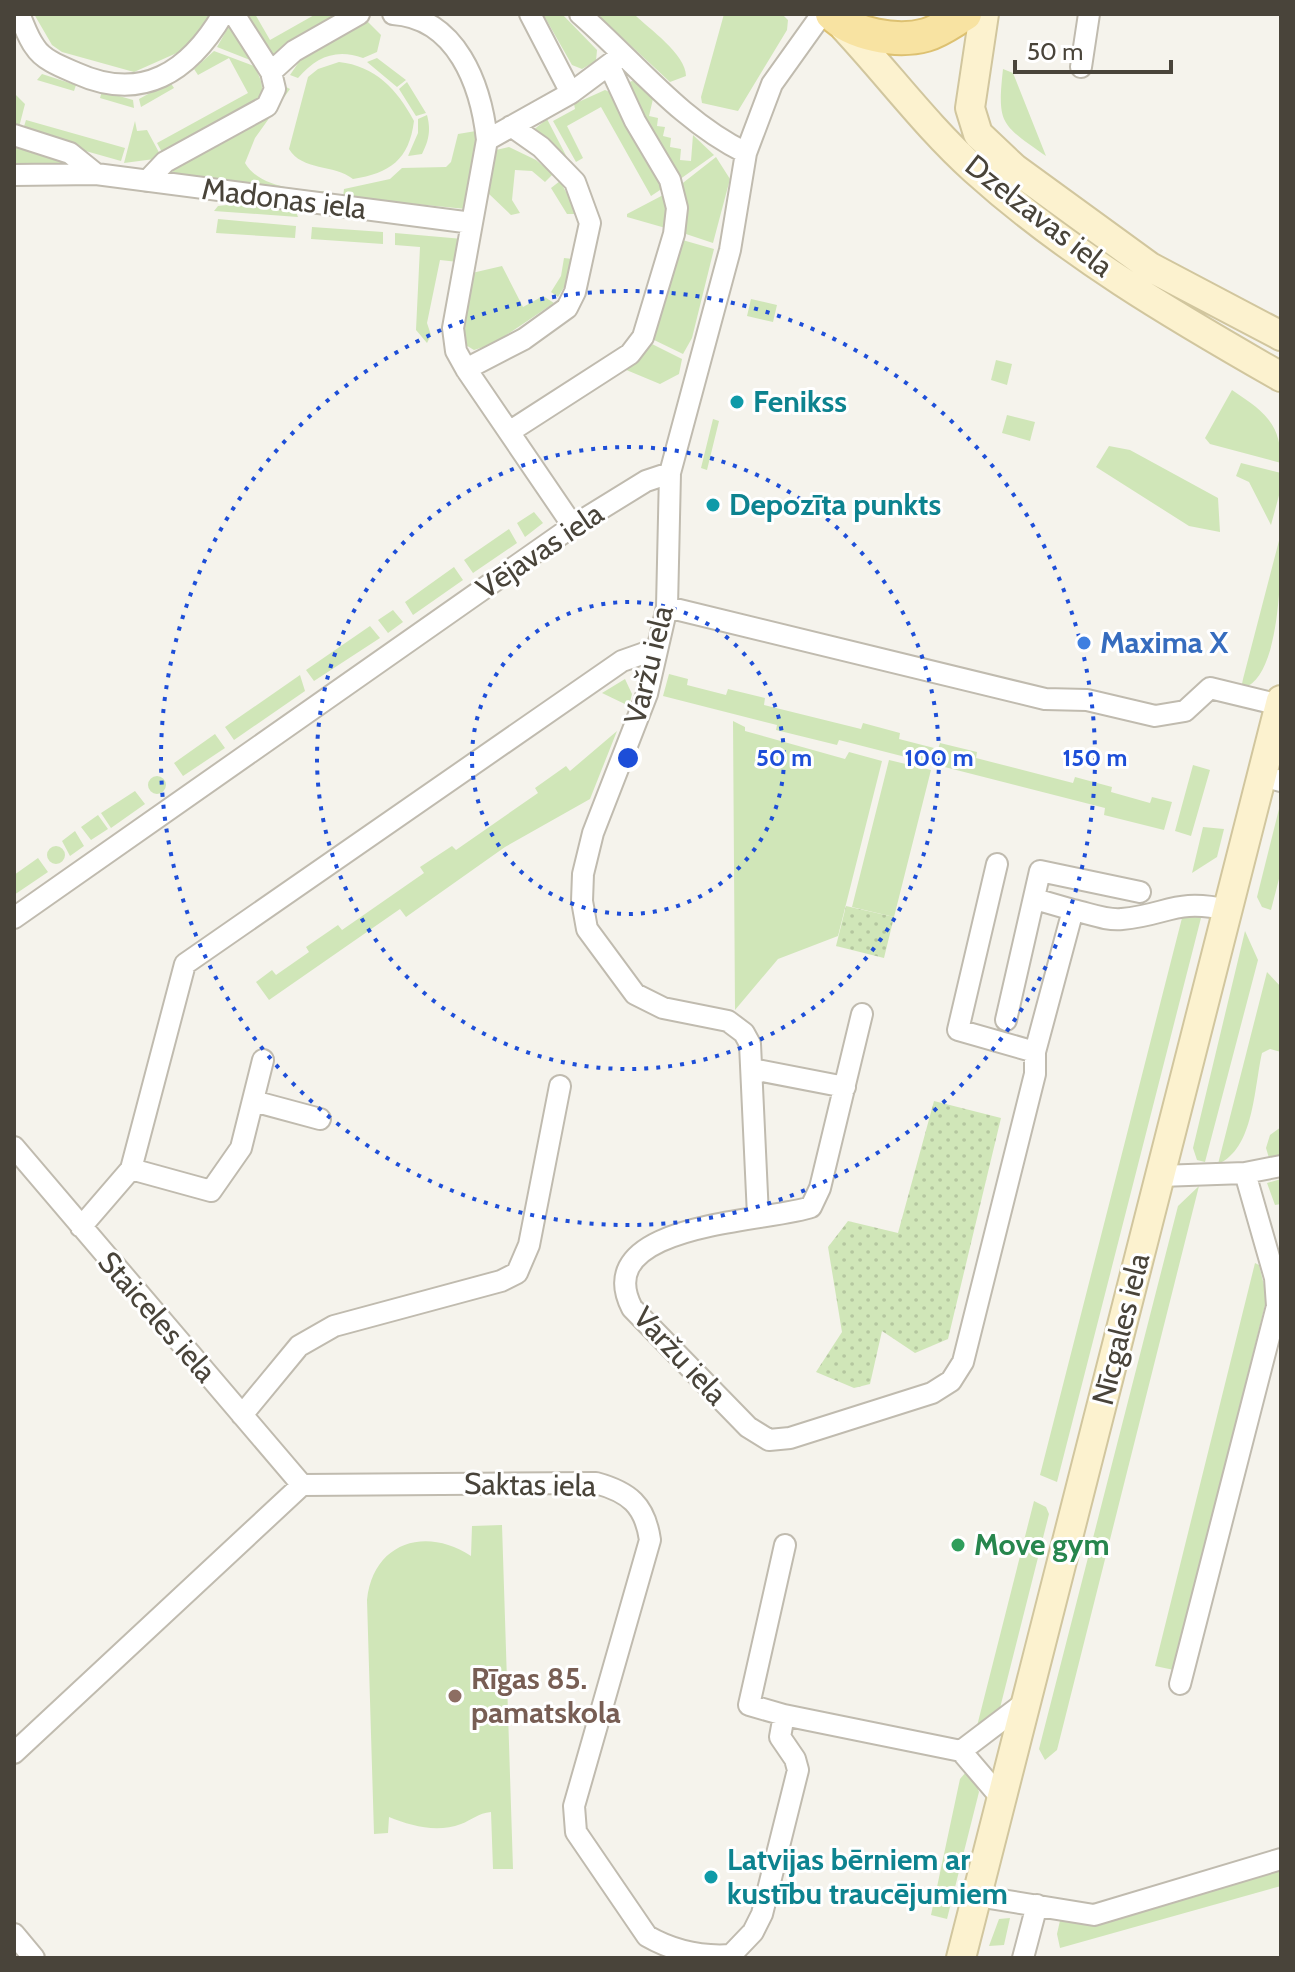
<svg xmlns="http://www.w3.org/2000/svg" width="1295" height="1972" font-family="Cabin,sans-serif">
<defs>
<pattern id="park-dots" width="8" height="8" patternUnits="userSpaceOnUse" patternTransform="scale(2)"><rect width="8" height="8" fill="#d0e6b8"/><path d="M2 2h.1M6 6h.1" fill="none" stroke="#b4c69f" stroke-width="1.8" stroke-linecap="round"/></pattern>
</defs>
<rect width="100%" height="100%" fill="#f5f3ec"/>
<path fill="#d0e6b8" d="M34 14H217L197 44 134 72 62 52 52 45Z
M240 14H255L270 40 316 14H349L275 66Z
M543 14H562L597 50 596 61 582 69 572 65Z
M603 14H634C649 29 686 54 686 76L670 82 600 17Z
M724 14H782L788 20 787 30 738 111 702 103 701 97Z
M364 18 381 35 377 52 363 58C336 48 316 57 298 78L290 75 307 50Z
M229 26 250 60 217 47Z
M214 51 254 66C261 79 266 89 258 103L164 156 157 143 248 93 229 58 198 75 194 69Z
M377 58 406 80 397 87 367 62Z
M339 62C375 66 397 89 414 121 409 160 390 173 353 179 334 164 302 171 289 149L308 77 318 69Z
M1003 69 1013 73 1046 156C1001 124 997 125 1003 69Z
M42 74 76 85 74 91 37 80Z
M632 81 638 82 653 99 649 116 658 118 657 126 665 127 663 136 671 138 670 147 681 149 680 160 691 161 693 135 714 155 676 182 627 83Z
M170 82 174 88 141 107 139 99Z
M407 82 426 113 416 116 399 89Z
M286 87 290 89 255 138 245 163C261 190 302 189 330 192V197L174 177 171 167 274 104Z
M605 90 612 93 666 186 651 196 601 107 567 126 583 158 576 162 553 121 575 109 574 104Z
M102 91 133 100 134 108 100 98Z
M14 93 25 104 18 131 14 128Z
M427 115C431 130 429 140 422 154L408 156 418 133V119Z
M547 119 572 167 532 131Z
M26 120 125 148 121 161 22 133Z
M135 121 137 131 147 130 162 158 124 163Z
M476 131 470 202 466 209 343 197 344 189 390 179 402 168 446 167 451 162 458 134Z
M14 143 60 157 64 162 57 165 14 164Z
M509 147 536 160 553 174 545 182 532 171 515 170 512 200 520 213 511 215 488 193 496 150Z
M716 157 730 179 713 243 680 232 679 186Z
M560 181 578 214H567L551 188Z
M667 193 669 229 627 217V214Z
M236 204 296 212 298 217 214 211 218 206Z
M218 219 296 226 295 238 216 233Z
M312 227 383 232V244L311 239Z
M395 233 463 239 458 262 440 260 427 323 431 335 427 343 416 330 420 247 395 245Z
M679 239 714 249 692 338 683 354 650 338Z
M564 258 573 259 568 281 558 297 551 292 561 276Z
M502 266 523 307 543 296 554 303 493 344 474 350 464 344 462 314 472 273Z
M751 299 777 305 773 322 747 316Z
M648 342 682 359 679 374 660 384 624 369Z
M996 360 1012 364 1007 385 991 380Z
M1232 390C1263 411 1281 422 1281 463L1210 444 1205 438Z
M1007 415 1035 422 1030 441 1002 433Z
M713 419 719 421 707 470 701 468Z
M1109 446 1130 450 1218 498 1220 532 1189 526 1096 467Z
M1241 463 1281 473V488L1271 525 1249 482 1236 476Z
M534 512 543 523 525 537 517 523Z
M509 529 517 543 473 573 464 560Z
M1281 533C1281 568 1281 668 1248 686L1242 684 1243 679Z
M454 567 463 580 413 615 405 602Z
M393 610 403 622 388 633 378 620Z
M370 626 380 638 314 681 306 670Z
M669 674 688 679 687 685 726 695 728 689 765 698 764 705 861 729 863 723 900 733 899 739 938 749 940 743 977 752 976 758 1073 783 1075 777 1112 787 1111 792 1150 803 1152 797 1172 802 1164 830 1104 815 1105 808 839 740 837 745 776 730 777 725 663 696Z
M300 675 305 691 234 740 225 727Z
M625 679 632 694 629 706 602 693Z
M733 721 745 727V731L845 759 849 752 882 761 838 936 778 959 735 1010Z
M617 731 590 799 505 847 406 917 400 909 269 1000 256 982 272 970 276 975 309 952 306 947 338 925 342 930 424 873 420 867 452 846 456 850 538 793 535 788 566 766 570 771Z
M215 734 225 748 183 776 174 763Z
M889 760 931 770 894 917 852 907Z
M1193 765 1210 770 1191 836 1175 831Z
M148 785a9 9 0 1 1 18 0a9 9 0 1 1-18 0Z
M135 791 145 804 111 828 101 813Z
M1281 801V871L1271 910 1262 907 1257 897Z
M98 815 108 829 91 840 81 827Z
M1203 827 1224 829 1217 857 1192 873Z
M75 831 84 846 70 856 62 841Z
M47 855a9 9 0 1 1 18 0a9 9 0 1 1-18 0Z
M38 858 48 872 14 895V875Z
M1189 913H1197L1201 918 1057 1482 1040 1475 1182 918Z
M1245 931 1258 960 1205 1162 1197 1160 1193 1148Z
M1267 972 1281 987V1052L1270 1049 1262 1053C1254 1088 1254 1149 1218 1164Z
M1281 1127V1159L1269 1158 1266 1148 1270 1135Z
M1281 1179V1204L1275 1205 1267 1183Z
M1199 1186 1057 1750 1045 1760 1039 1749 1178 1206Z
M1255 1263 1259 1265 1267 1297 1174 1670 1155 1666Z
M1034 1501 1046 1507 1049 1514 1000 1708 977 1726Z
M502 1525 513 1869H493L491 1812C478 1813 472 1820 461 1824 437 1833 411 1826 389 1817L388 1833 374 1834 367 1600C373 1542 426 1526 471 1556L472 1526Z
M966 1772 973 1776 979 1792 947 1919 931 1915 960 1779Z
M1281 1865V1886L1060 1948 1057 1934 1061 1916Z
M1010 1918 1004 1945 989 1946 999 1919Z"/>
<path fill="url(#park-dots)" d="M846 906 894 917 884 958 836 946Z
M934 1101 1001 1118 948 1339 915 1353 882 1331 870 1384 854 1388 816 1372 842 1332 828 1247 848 1221 898 1233Z"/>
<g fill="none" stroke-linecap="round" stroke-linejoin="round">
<defs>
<path id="street" d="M19 14C24 25 28 38 35 47 43 60 62 67 76 73 142 103 189 72 223 14
M393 14C457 18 481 85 487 140
M530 14 571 93
M580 14C634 61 680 121 746 153
M1081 67 1089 14
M271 72 294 51 359 14
M14 135 70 153 96 174 472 223
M14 175 96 174
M147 181 165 162 267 106 275 89 271 72 234 14
M466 369 524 339 567 308 575 292 590 223 575 182 541 147 511 126
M509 432 630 354 643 337 674 234 677 208 670 180 635 121 610 67
M573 526 466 369 456 351 453 328 487 140 571 93 622 55
M667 607 1045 699 1087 700 1155 716 1185 711 1210 688 1280 705
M1261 776 1281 781
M997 864 958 1030 1035 1052
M1035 899 1073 910
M14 918 573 526 646 481 670 473
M862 1014 820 1188 811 1207C769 1222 588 1222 632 1308L748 1427 769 1440 790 1438 932 1393 951 1381 963 1362 1035 1074V1052L1073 910C1088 913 1107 921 1122 919 1168 915 1175 898 1228 910
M1006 1020 1040 871 1140 892
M752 1069 845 1087
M253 1101 320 1119
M14 1147 302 1485
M131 1169 211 1191 241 1148 263 1060
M1160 1176 1245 1173 1281 1166
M758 1216 750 1044 744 1033 728 1021 663 1008 635 994 587 929 582 901 583 874 593 833 647 694 667 607 670 473 730 250 746 153 772 84 822 14
M81 1227 131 1169 185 964 622 661 656 649
M242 1415 299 1346 334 1326 501 1281 517 1273 529 1245 560 1086
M1180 1684 1277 1306 1275 1278 1245 1173
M784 1715 749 1705 785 1545
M961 1751 1027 1701
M14 1753 302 1485 596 1483C629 1492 645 1505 650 1540L574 1806 576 1832 647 1936C673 1951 702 1957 731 1955
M977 1896 1094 1915 1281 1859
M14 1934 34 1958
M731 1955 753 1932 762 1914 798 1770 795 1759 780 1737 784 1715 961 1751 1002 1799
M1023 1958 1037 1905"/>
<path id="secondary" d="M984 14 970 108 978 134 1014 168 1150 267 1281 336
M844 27C888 74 927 127 975 170 1067 253 1174 316 1281 377
M961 1958 1281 700"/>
<path id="primary" d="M832 14C853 35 897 43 926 35 940 31 953 21 965 14"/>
</defs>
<use href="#street" stroke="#c0bbaf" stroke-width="24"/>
<use href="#secondary" stroke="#d1c69e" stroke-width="32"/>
<use href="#primary" stroke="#ddc171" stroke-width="36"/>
<use href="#street" stroke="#fff" stroke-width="20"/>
<use href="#secondary" stroke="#fcf2cf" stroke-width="28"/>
<use href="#primary" stroke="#f8e3a2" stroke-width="32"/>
</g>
<g fill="none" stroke="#1d4ed8" stroke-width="4" stroke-dasharray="4 8">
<circle cx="628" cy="758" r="156"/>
<circle cx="628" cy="758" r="311"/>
<circle cx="628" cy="758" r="467"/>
</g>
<g fill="#0f9aa8" stroke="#fff" stroke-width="3">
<circle cx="737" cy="402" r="8"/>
<circle cx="713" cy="505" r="8"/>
<circle cx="711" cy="1877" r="8"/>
</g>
<circle fill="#3f7fe0" stroke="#fff" stroke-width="3" cx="1084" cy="643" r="8"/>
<circle fill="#2e9e5b" stroke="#fff" stroke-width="3" cx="958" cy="1545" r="8"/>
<circle fill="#8d6e63" stroke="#fff" stroke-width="3" cx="455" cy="1696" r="8"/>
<g text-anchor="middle" stroke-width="6" stroke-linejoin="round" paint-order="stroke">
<g font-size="30" fill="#49443a" stroke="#fff">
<text transform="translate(284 199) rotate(7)" y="10">Madonas iela</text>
<text transform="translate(1039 216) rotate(38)" y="10">Dzelzavas iela</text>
<text transform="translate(540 551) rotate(-34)" y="10">Vējavas iela</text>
<text transform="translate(649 665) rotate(-76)" y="10">Varžu iela</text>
<text transform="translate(157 1317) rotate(49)" y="10">Staiceles iela</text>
<text transform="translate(1121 1329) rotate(-76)" y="10">Nīcgales iela</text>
<text transform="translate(680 1356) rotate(47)" y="10">Varžu iela</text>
<text transform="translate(530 1485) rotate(1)" y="10">Saktas iela</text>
</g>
<g font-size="30" font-weight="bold" fill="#0d838f" stroke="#fff" text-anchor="start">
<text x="753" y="412">Fenikss</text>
<text x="729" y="515">Depozīta punkts</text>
<text x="727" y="1870">Latvijas bērniem ar<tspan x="727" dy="34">kustību traucējumiem</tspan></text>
</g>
<g font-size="30" font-weight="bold" fill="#366cbe" stroke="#fff" text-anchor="start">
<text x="1100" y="653">Maxima X</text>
</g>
<g font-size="30" font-weight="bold" fill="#27864d" stroke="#fff" text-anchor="start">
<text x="974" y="1555">Move gym</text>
</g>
<g font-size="30" font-weight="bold" fill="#785e54" stroke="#fff" text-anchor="start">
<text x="471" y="1689">Rīgas 85.<tspan x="471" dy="34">pamatskola</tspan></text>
</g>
</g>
<circle cx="628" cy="758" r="12" fill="#1d4ed8" stroke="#fff" stroke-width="4"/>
<g font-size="24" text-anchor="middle" font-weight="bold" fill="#1d4ed8" stroke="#fff" stroke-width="6" stroke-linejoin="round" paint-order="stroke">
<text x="784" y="766">50 m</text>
<text x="939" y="766">100 m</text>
<text x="1095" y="766">150 m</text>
</g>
<rect width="1295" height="1972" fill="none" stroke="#49443a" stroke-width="32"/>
<path d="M1015 60v12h156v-12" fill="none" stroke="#49443a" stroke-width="4"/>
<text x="1027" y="60" font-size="24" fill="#49443a" stroke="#ffffff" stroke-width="6" paint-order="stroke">50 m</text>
</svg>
